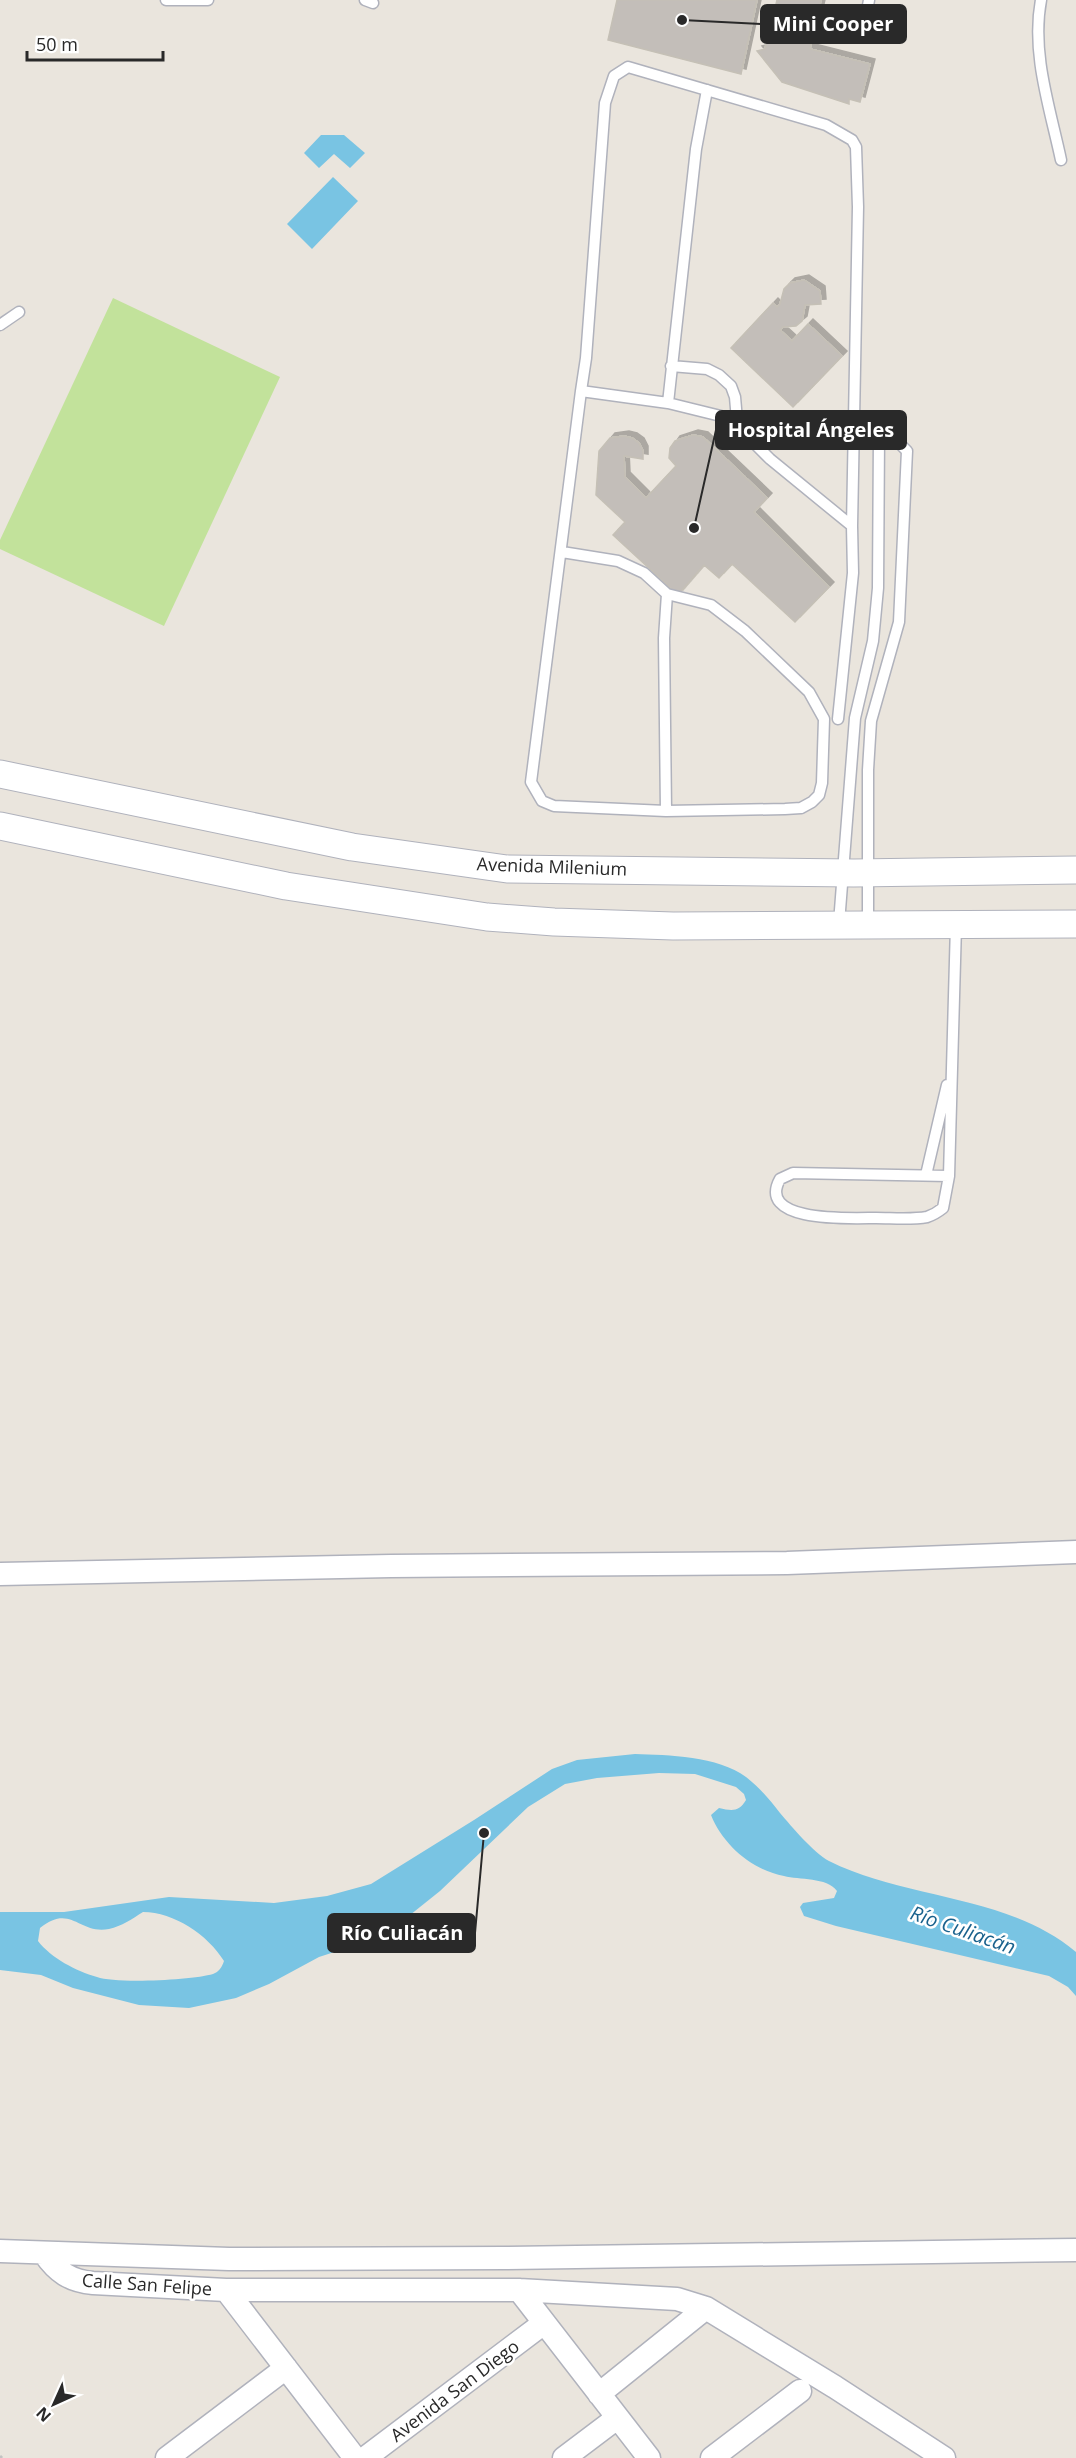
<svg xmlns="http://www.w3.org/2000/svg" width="1076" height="2458" font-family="'Open Sans',sans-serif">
<defs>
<filter id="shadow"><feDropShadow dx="5" dy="-5" stdDeviation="0" flood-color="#0004"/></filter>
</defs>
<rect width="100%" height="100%" fill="#eae5dd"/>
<path fill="#c2e29b" d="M113 298 280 377 164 626 0 549V540Z"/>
<path fill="#79c4e3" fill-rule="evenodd" d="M321 135H344L365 153 350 168 334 154 319 168 304 153Z
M333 177 358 201 312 249 287 224Z
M635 1754C668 1755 718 1756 746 1777 759 1787 770 1800 780 1813 792 1827 813 1852 829 1861 907 1900 1007 1894 1076 1952V1996L1068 1987 1049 1976 836 1926 804 1916 800 1907 803 1903 834 1898 837 1891C827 1877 799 1880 784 1876 752 1870 723 1845 711 1815L719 1808C732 1811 739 1812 746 1800L744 1794 736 1787 695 1774 659 1773 597 1778 565 1784 528 1807 440 1891 405 1919 359 1944 319 1957 269 1984 236 1998 189 2008 139 2005 73 1988 41 1975 0 1970V1912H64L169 1897 274 1903 327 1896 371 1884 474 1820 552 1769 577 1760ZM143 1912C174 1912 208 1935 224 1961 222 1967 219 1972 213 1974 193 1980 116 1984 97 1977 76 1971 51 1958 38 1941L40 1928C71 1903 79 1935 109 1929 122 1926 132 1919 143 1912Z"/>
<path fill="#c3beb9" stroke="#c5c0b6" stroke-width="1.5" filter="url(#shadow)" d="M617 0H757L741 74 608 40Z
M777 0H821L810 49 870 64 860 102 849 99V104L782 82 757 51 765 49Z
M804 280 820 291 821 304 805 305 802 321 796 326 783 327 780 330 792 341 808 324 842 356 793 407 731 348 773 303 777 307 780 304 784 289 790 283Z
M693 435 703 437 767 498 754 512 829 587 795 622 732 564 719 578 704 565 678 595 613 535 625 522 596 495 599 451 610 438 624 436 632 438 639 443 643 451V459L624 456 625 477 646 498 676 466 669 458 670 448 675 441Z"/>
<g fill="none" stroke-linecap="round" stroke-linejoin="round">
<defs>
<path id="service" d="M166 0H208
M365 0 373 3
M1041 0C1031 53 1050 108 1061 160
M867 11 869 0
M707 90 696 149 668 403 737 420 879 435 896 440 907 451 899 622 871 721 868 770V924
M0 325 19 312
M671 366 707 369 719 375 731 386 735 397 737 420 748 437 770 459 852 526 853 573 838 719
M581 391 531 782 542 801 554 806 666 811 664 638 667 594
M668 403 581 391 586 358 605 103 614 76 628 67 826 125 852 140 856 147 858 207 852 526
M562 552 618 561 644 573 667 594 711 605 745 631 809 692 824 719 822 783 819 795 812 802 801 808 785 809 666 811
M839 923 855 718 873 641 878 588 879 435
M926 1175 947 1085
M949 1176 793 1173 780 1179C755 1224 855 1218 876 1218 892 1218 911 1220 927 1217 933 1215 938 1212 943 1208L949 1176 956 925"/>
<path id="minor" d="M0 1574 391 1566 787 1563 1076 1552
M0 2251 229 2259 505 2258 1076 2250
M44 2253C57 2272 70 2281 93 2283L226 2290H519L677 2299 706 2308 835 2387 944 2458
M226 2290 355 2458
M519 2290 649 2458
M599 2394 706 2308
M167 2458 286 2368
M365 2458 544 2323
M564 2458 617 2418
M712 2458 800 2391"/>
<path id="tertiary" d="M0 774 352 847 507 869 854 873 1076 870
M0 826 286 886 487 917 554 922 673 926 1076 924"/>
</defs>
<use href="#service" stroke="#b0b2bc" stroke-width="13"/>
<use href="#minor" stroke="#b0b2bc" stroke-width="25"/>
<use href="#tertiary" stroke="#b0b2bc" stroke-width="29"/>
<path stroke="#c3c3c3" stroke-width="3" stroke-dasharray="4.5 3" stroke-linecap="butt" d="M0 2456 2 2458"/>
<use href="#service" stroke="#fff" stroke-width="10"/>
<use href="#minor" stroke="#fff" stroke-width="22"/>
<use href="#tertiary" stroke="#fff" stroke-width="27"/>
</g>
<g text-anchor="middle" stroke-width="5" stroke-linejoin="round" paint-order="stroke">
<g font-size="18" fill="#292929" stroke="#fff">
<text transform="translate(552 867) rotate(2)" y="6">Avenida Milenium</text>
<text transform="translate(147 2285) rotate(4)" y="6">Calle San Felipe</text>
<text transform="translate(455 2391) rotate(-37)" y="6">Avenida San Diego</text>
</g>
<g font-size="20" font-style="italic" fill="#1a628d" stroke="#fff">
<text transform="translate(963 1930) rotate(19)" y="7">Río Culiacán</text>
</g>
</g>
<path fill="none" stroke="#292929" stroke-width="2" d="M682 20L761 24M694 528L716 430M484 1833L475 1933"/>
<g fill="#292929" stroke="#fff" stroke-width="2">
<circle cx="682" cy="20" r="6"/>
<circle cx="694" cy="528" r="6"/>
<circle cx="484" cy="1833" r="6"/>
</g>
<g fill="#292929" stroke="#292929" stroke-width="2">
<rect x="761" y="5" width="145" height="38" rx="6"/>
<rect x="716" y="411" width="190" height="38" rx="6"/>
<rect x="328" y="1914" width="147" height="38" rx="6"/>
</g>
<g font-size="20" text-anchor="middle" font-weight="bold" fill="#fff">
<text x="833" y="31">Mini Cooper</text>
<text x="811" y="437">Hospital Ángeles</text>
<text x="402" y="1940">Río Culiacán</text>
</g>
<g transform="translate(54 2404) rotate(225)" stroke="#ffffff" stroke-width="4.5" paint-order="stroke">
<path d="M0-4.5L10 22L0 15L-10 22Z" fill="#292929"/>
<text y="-9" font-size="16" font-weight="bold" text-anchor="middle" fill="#292929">N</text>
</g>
<path d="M27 51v9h136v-9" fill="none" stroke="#292929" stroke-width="3"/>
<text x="36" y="51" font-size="18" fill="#292929" stroke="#ffffff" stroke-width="4.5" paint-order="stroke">50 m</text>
</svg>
